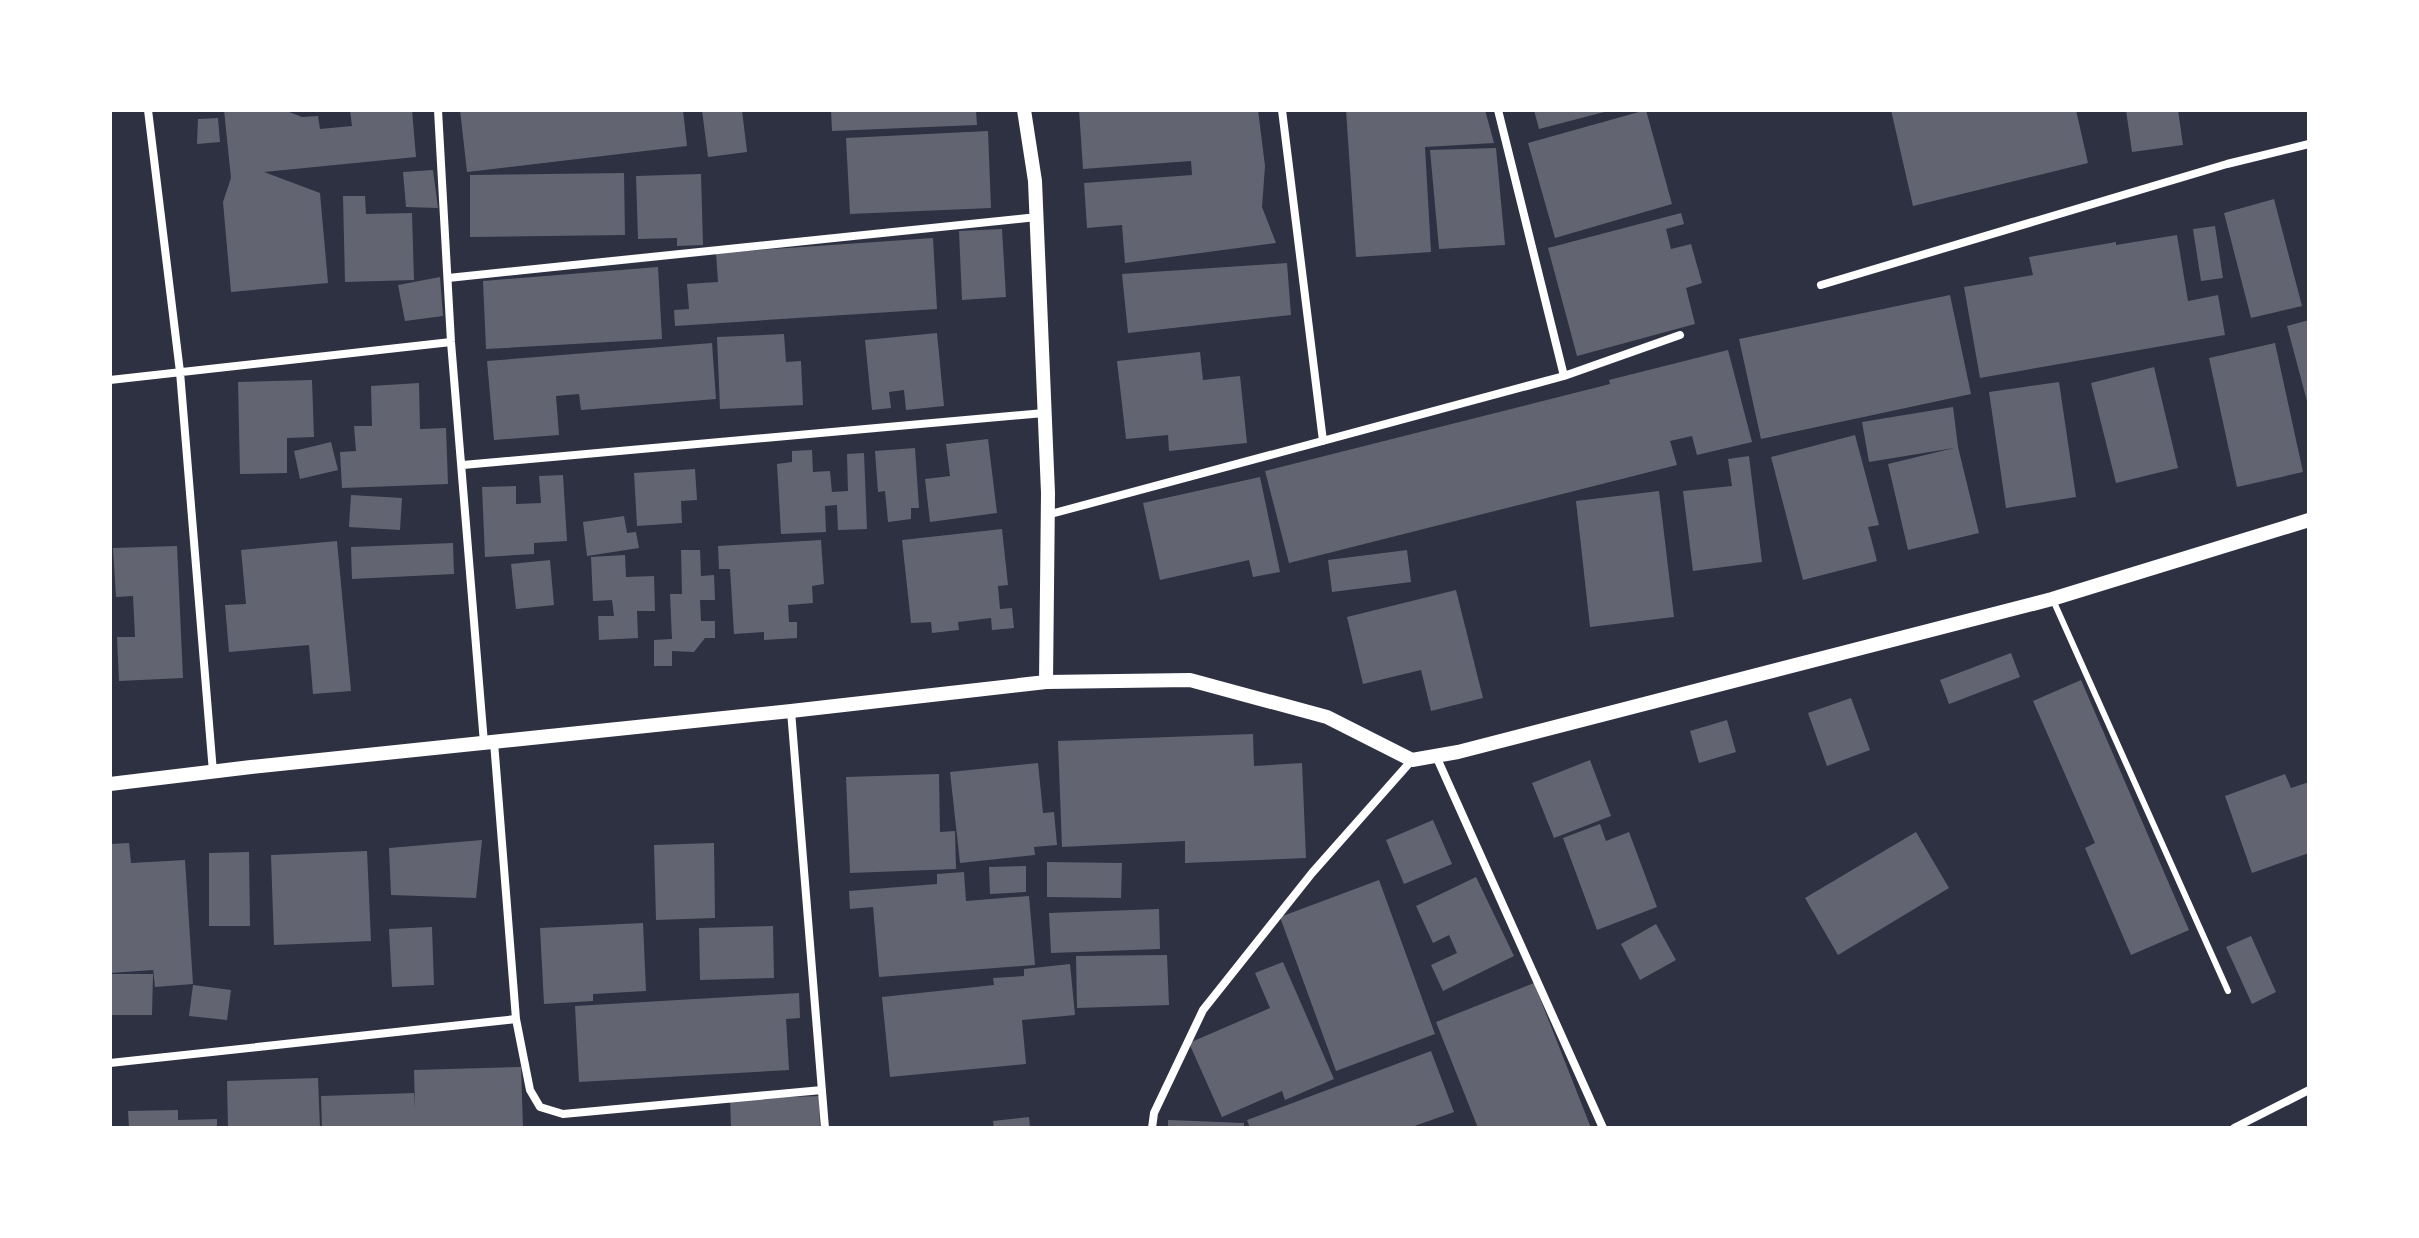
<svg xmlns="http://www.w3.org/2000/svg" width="2419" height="1238" font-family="'Fira Sans Condensed',sans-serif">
<rect width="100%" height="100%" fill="#2d3142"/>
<path fill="#626471" d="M224 110H284L302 117 318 116 320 129 352 126 350 110H412L416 157 264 172 320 193 328 283 231 292 223 202 231 178Z
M460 110H683L687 146 467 172Z
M702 110H742L747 152 708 157Z
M831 110H976L977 125 832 131Z
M1079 110H1258L1265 166 1262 207 1276 243 1125 263 1122 225 1087 228 1084 183 1192 175 1191 161 1083 169Z
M1346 110H1485L1494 143 1425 147 1431 252 1356 257Z
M1534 110H1608V111L1539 129Z
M1646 110 1672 204 1555 238 1528 143Z
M1891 110H2076L2088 163 1913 206Z
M2126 110H2178L2183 145 2132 152Z
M218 118 220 142 197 144 198 119Z
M988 131 991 208 850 214 846 138Z
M1496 148 1505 245 1439 249 1430 150Z
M433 170 438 208 406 207 403 172Z
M624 173 625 235 470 237V175Z
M701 174 703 245 677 246V238L638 239 636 176Z
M343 196H365L366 214 412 213 414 280 345 282Z
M2274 199 2302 306 2251 318 2224 213Z
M1681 213 1684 224 1666 229 1671 249 1691 244 1702 283 1686 288 1695 324 1577 356 1548 248Z
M2215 226 2223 278 2201 281 2193 229Z
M1002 229 1006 297 962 300 959 231Z
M2177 235 2188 301 2218 295 2225 335 1980 378 1964 287 2033 275 2029 257 2116 242V245Z
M933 238 937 309 675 326 674 310 689 309 687 284 718 282 716 253Z
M1287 263 1291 315 1128 333 1122 274Z
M658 267 662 339 486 349 483 281Z
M440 277 443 316 405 321 398 285Z
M1950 295 1971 394 1761 439 1739 339Z
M2309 320V405H2308L2287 326Z
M937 333 944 406 906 410 904 390 889 392 891 408 872 410 865 340Z
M784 334 786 362 801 361 803 405 720 409 717 337Z
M712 343 716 399 581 410 579 394 556 396 559 435 494 440 487 361Z
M2275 343 2303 472 2237 487 2209 358Z
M1728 350 1752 442 1697 455 1692 436 1670 441 1677 465 1289 563 1265 471 1610 384 1609 380Z
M1200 352 1203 380 1240 376 1247 443 1169 451 1168 435 1126 439 1117 361Z
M2154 367 2178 468 2116 483 2091 383Z
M312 380 314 437 287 438V473L240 474 238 382Z
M2059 382 2076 497 2006 508 1989 392Z
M419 383 420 429 446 428 448 484 342 488 340 452 356 451 354 426H372L371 386Z
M1953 407 1958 447 1979 533 1908 550 1888 464 1954 448 1869 462 1862 422Z
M1855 435 1879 525 1868 527 1877 561 1803 580 1771 457Z
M988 439 997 513 930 522 925 479 950 476 946 444Z
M331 442 338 470 300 479 294 451Z
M915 448 919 508H911V519L888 522 885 491 878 492 875 451Z
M812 450 813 472 830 471 832 492 848 491 847 454 864 453 867 529 838 530 837 505 825 506 826 532 781 534 777 464 792 462V451Z
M1749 456 1762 562 1693 571 1683 491 1732 486 1728 459Z
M695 469 697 500 681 501 682 523 637 526 634 473Z
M563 475 567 541 534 543V554L485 557 482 487 516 486V504L541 503 539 476Z
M1260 477 1280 572 1253 577 1249 560 1160 580 1143 503Z
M1659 491 1674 617 1590 627 1576 501Z
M351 495 402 498 400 530 349 527Z
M624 516 627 533 636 532 639 548 587 556 583 522Z
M1002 529 1008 585 998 586 1000 609 1012 608 1014 628 992 630 991 618 958 622 959 630 932 633 931 622 911 623 902 540Z
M821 540 824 584 812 586 813 603 788 605 789 622H797V638L764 640V632L734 634 730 569H719L718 546Z
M337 541 351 691 313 694 309 645 229 652 225 605 246 604 241 550Z
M453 543 454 574 352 579 351 547Z
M177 546 183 678 119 681 117 637H135L133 596 116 597 113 548Z
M681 550H700L701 576 714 575 715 600H700L701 621H715V638H705L694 652 672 651V666H654V640L672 639 670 594H682Z
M1407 550 1411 582 1332 592 1328 560Z
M625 555 626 577 654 576 655 611H637L638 638 599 640 598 616H614L612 600 593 601 591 557Z
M550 560 554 605 516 609 511 564Z
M1456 590 1483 698 1431 711 1421 670 1363 684 1347 617Z
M2011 653 2020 677 1949 704 1940 680Z
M2081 680 2189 930 2131 955 2085 848 2095 843 2033 701Z
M1851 698 1870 750 1827 766 1808 713Z
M1727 720 1736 752 1699 763 1690 731Z
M1253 734 1254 766 1302 763 1306 858 1185 863V841L1062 847 1058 741Z
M1590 760 1611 816 1554 838 1532 783Z
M1038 763 1043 813 1054 812 1057 845 1034 847 1035 855 960 863 950 772Z
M939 774 940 832 955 831 956 869 850 873 846 777Z
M2285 774 2291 788 2309 782V853L2252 873 2225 796Z
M1433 820 1452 864 1404 884 1386 840Z
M1600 824 1606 841 1629 832 1657 907 1597 930 1563 838Z
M1916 832 1949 888 1838 955 1805 898Z
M482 840 476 898 391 895 389 848Z
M129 843 131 863 185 860 193 984 155 987 153 968V970L110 973V844Z
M714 843 715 918 656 920 654 845Z
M367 851 371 941 274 945 271 855Z
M249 852 250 926H209V853Z
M1047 862 1122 863 1121 898 1047 897Z
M1026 866V892L990 894 989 867Z
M964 872 966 901 1029 896 1035 965 879 977 873 907 850 909 849 891 937 884V874Z
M1476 877 1514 956 1443 991 1431 965 1457 953 1449 935 1433 943 1416 906Z
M1379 880 1435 1034 1336 1071 1280 917Z
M1159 909 1160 949 1051 953 1049 913Z
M643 923 646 991 593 994V1001L544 1004 540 928Z
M1656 924 1676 960 1640 980 1621 944Z
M773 926 774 978 700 980 699 928Z
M432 927 434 985 392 987 389 929Z
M2251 936 2276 992 2252 1004 2226 947Z
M1167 955 1169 1005 1077 1008 1076 956Z
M1283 962 1334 1079 1285 1100 1282 1091 1222 1117 1189 1043 1270 1008 1255 973Z
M1070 964 1075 1015 1022 1020 1026 1064 890 1077 882 997 994 985 993 978 1024 976V969Z
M110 974H153L152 1015H110Z
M1534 983 1591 1128H1478L1436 1022Z
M193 985 231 990 227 1020 189 1016Z
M799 993 800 1018 786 1019 789 1070 579 1082 575 1006Z
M1431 1051 1454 1112 1409 1128H1250L1247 1120Z
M521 1067 523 1128H322L321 1096 414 1093 415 1109 414 1070Z
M318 1078 320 1128H228L227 1081Z
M819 1096 820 1128H731L730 1099Z
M178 1110V1120L217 1119V1128H129L128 1111Z
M1029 1117 1030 1128H994L993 1121Z
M1168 1120 1244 1123V1128H1168Z"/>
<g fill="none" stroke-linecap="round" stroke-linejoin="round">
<path stroke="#fff" stroke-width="6" d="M2053 600 2228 991"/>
<path stroke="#fff" stroke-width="8" d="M148 110 180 372 213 772
M438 110 451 342 484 743
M1282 110 1323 441
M448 278 1037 217
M1821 285 2227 164 2309 144
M1564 376 1680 335
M110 380 451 342
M463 465 1044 413
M1047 515 1564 376 1498 110
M791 711 825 1128
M1436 756 1603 1128
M516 1019 530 1090 540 1107 563 1114 822 1090
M110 1063 516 1019 494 742
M1152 1128 1154 1113 1203 1010 1312 873 1412 760
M2234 1128 2309 1090"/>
<path stroke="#fff" stroke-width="14" d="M1024 110 1035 181 1048 493 1046 682
M110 784 251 767 791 711 1046 682 1190 680 1327 717 1412 760 1458 752 2052 599 2309 520"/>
</g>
<rect width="2419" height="1238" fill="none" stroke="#ffffff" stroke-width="224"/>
</svg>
